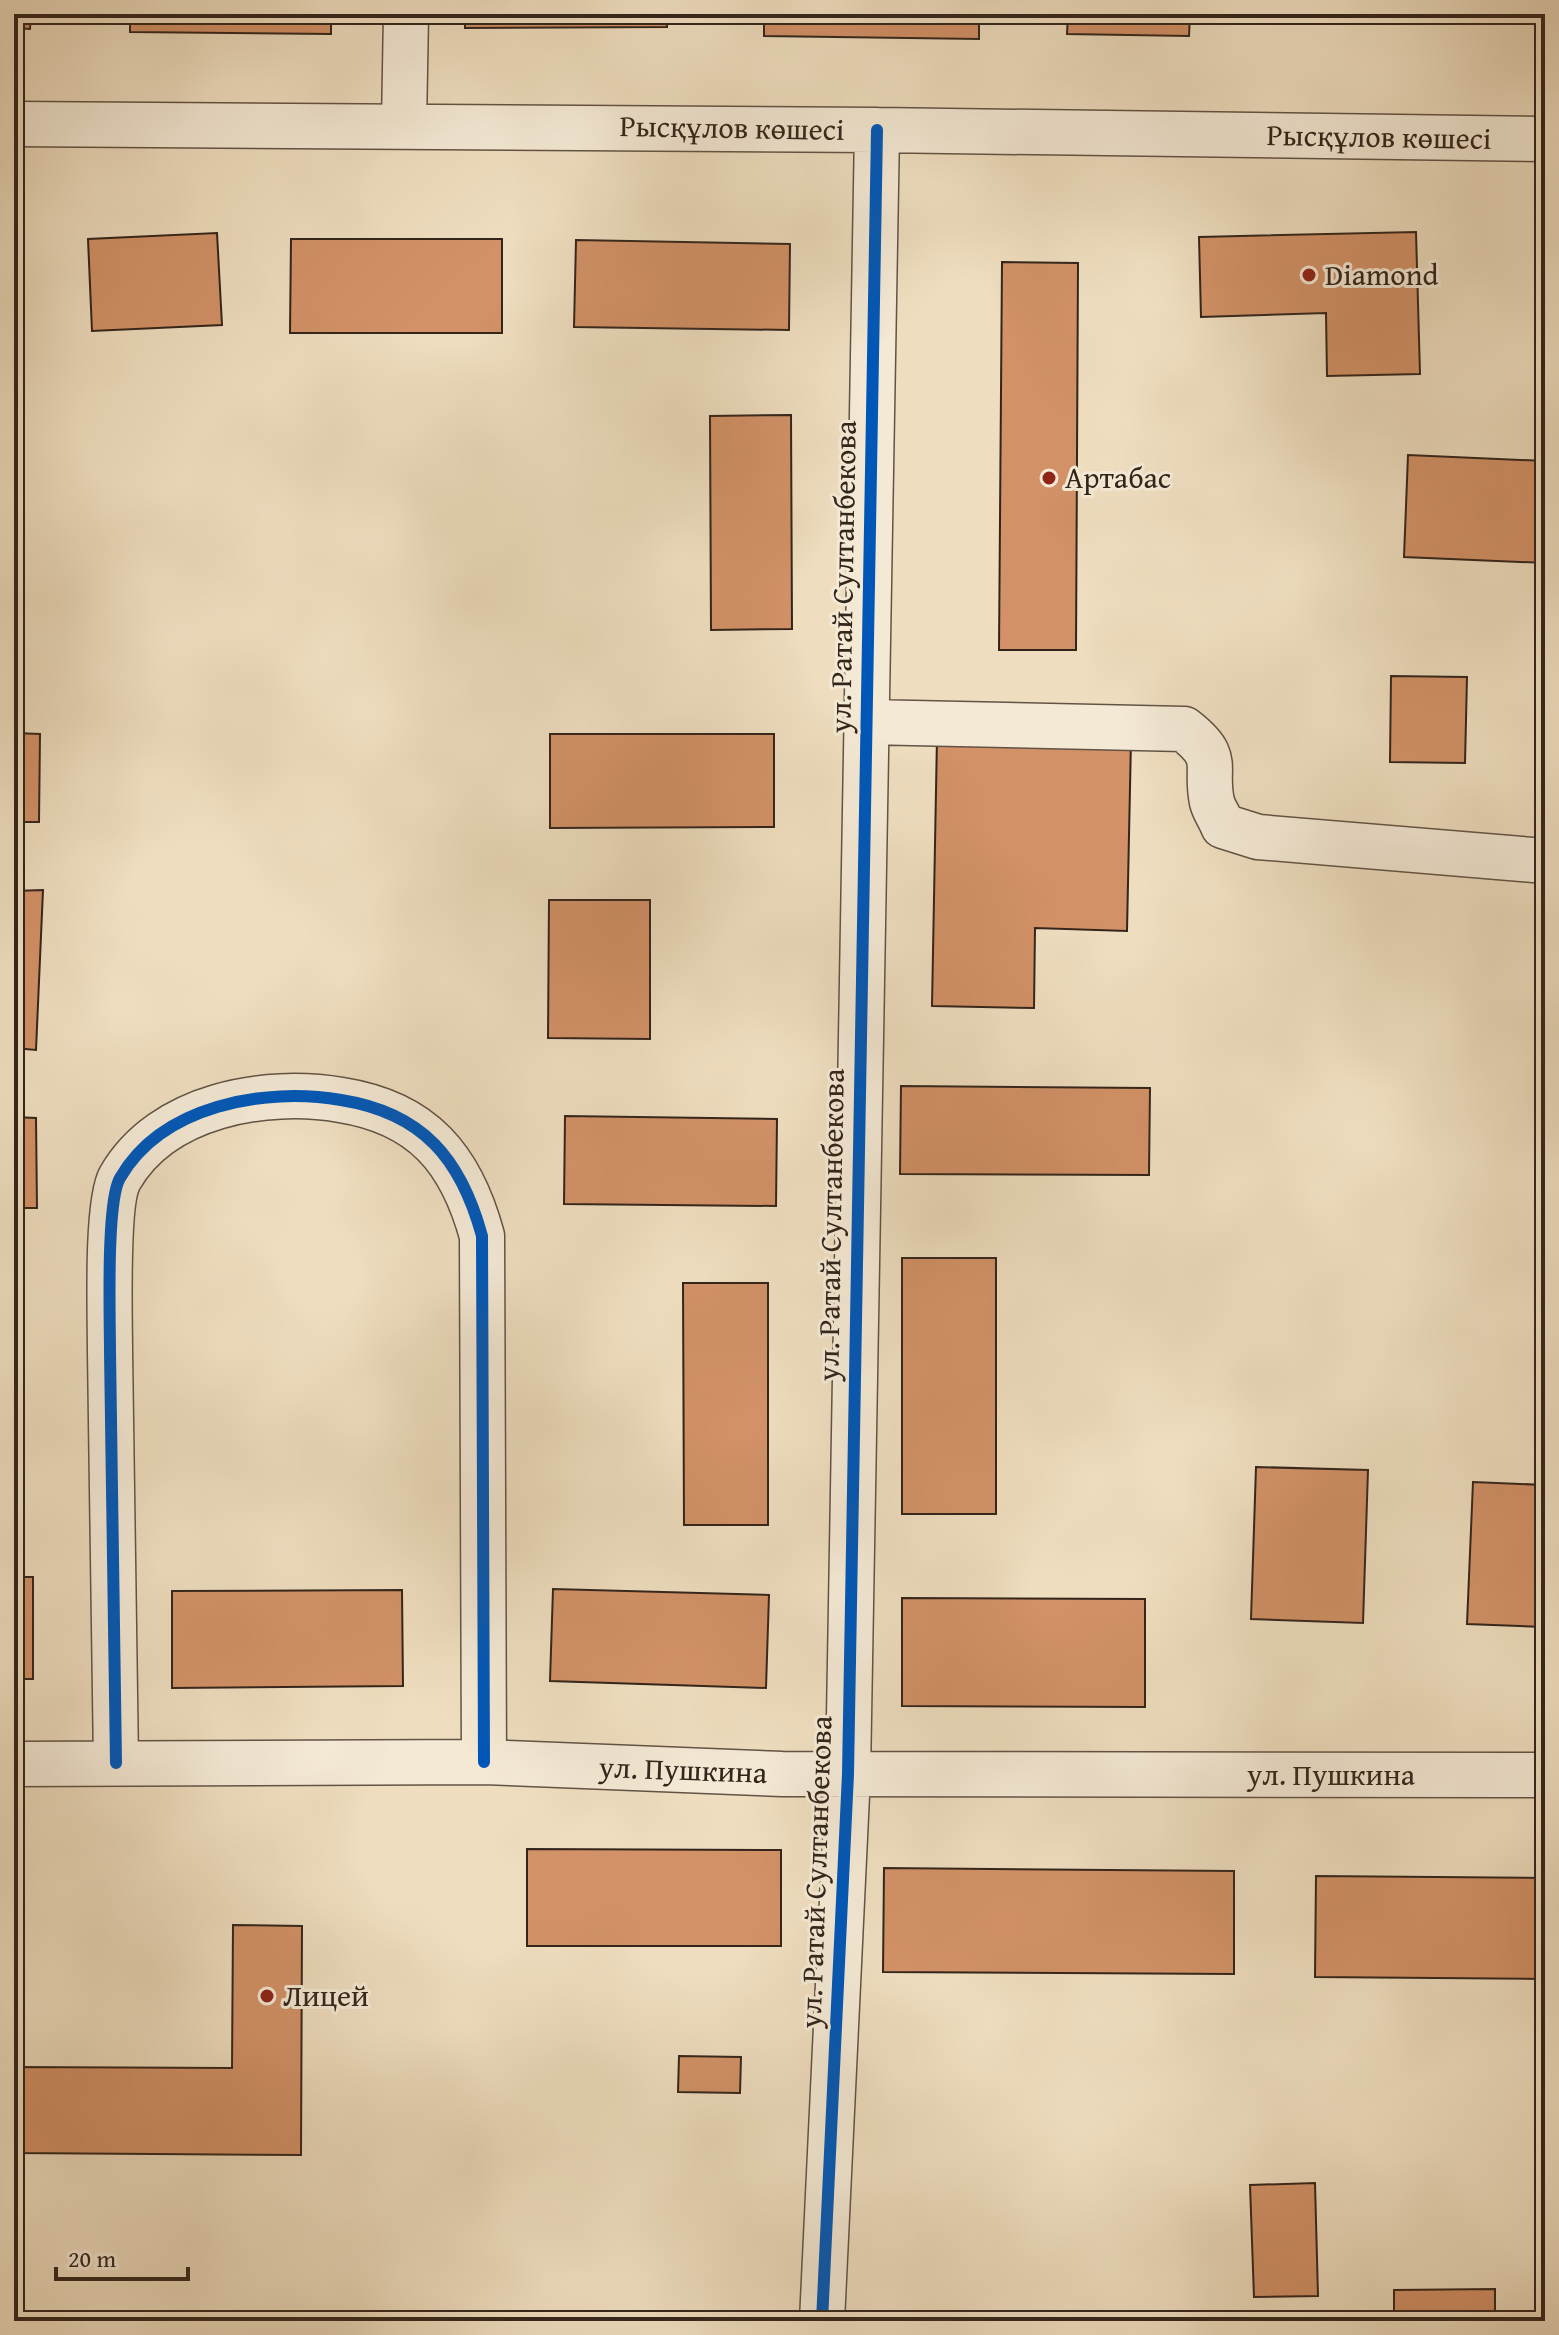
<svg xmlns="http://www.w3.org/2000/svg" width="1559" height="2335" font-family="'Gentium Book Plus',serif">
<rect width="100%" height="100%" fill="#eeddbf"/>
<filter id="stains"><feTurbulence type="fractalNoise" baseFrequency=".0025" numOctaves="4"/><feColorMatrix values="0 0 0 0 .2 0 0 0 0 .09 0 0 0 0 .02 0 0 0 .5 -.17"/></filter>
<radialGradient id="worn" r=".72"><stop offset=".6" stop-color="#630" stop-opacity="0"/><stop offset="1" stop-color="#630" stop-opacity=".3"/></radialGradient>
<path fill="#d29167" stroke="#33251b" stroke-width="2" d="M14 14H31L30 29 14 28Z
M130 14H331V34L130 32Z
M465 14H667V27L465 28Z
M764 14H979V39L764 36Z
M1068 14H1190L1189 36 1067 34Z
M1416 232 1420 374 1327 376 1326 313 1201 317 1199 237Z
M217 233 222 325 92 331 88 239Z
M14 235H20L18 319H14Z
M291 239H502V333H290Z
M576 240 790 244 789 330 574 327Z
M1002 262 1078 263 1076 650H999Z
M791 415 792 629 711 630 710 416Z
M1408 455 1545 461V563L1404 557Z
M1391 676 1467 677 1465 763 1390 762Z
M14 733 40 734 39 822H14Z
M550 734H774V827L550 828Z
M937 737 1131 740 1127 931 1035 928 1034 1008 932 1006Z
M43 890 36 1050 14 1048V891Z
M549 900H650V1039L548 1038Z
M901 1086 1150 1088 1149 1175 900 1174Z
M565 1116 777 1119 776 1206 564 1204Z
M14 1117 36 1118 37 1208H14Z
M902 1258H996V1514H902Z
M683 1283H768V1525H684Z
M1256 1467 1368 1470 1363 1623 1251 1619Z
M1473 1482 1545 1485V1627L1467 1624Z
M14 1577H33V1679H14Z
M553 1589 769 1595 766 1688 550 1681Z
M402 1590 403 1686 172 1688V1591Z
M902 1598 1145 1599V1707L902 1706Z
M527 1849 781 1850V1946H527Z
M884 1868 1234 1871V1974L883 1972Z
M1316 1876 1545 1878V1979L1315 1977Z
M233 1925 302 1926 301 2155 14 2153V2067L232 2068Z
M679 2056 741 2057 740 2093 678 2092Z
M1315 2183 1318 2296 1254 2297 1250 2185Z
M1495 2289V2321H1394V2290Z"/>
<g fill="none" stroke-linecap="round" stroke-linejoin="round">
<defs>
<path id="minor" d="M14 124 877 130 1545 139
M404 125 406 14
M866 722 1184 729C1223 759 1204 765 1212 802 1214 810 1220 818 1223 826L1258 837 1545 861
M116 1763C114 1626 112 1489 110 1352 110 1319 106 1202 120 1178 162 1105 265 1087 341 1100 423 1113 461 1159 482 1236L484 1762
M14 1764 484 1762 782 1774 1545 1775
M822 2321 848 1774 877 130"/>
</defs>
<use href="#minor" stroke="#625344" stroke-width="47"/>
<use href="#minor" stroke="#f4e9d5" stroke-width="44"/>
<defs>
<path id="cycleway" d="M116 1763C114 1626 112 1489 110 1352 110 1319 106 1202 120 1178 162 1105 265 1087 341 1100 423 1113 461 1159 482 1236L484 1762
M822 2321 848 1774 877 130"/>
</defs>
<use href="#cycleway" stroke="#f4e9d5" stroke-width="17"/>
<use href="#cycleway" stroke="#0057b8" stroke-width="12"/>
</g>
<g fill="#8f2418" stroke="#f4e9d5" stroke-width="3">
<circle cx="1309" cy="275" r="8"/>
<circle cx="1049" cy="478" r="8"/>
<circle cx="267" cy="1996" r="8"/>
</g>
<g text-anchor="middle" stroke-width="6" stroke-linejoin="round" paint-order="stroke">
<g font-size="30" fill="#33251b" stroke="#f4e9d5">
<text transform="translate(732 128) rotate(1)" y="10">Рысқұлов көшесі</text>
<text transform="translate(1379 137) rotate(1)" y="10">Рысқұлов көшесі</text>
<text transform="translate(843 577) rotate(-89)" y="10">ул. Ратай Султанбекова</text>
<text transform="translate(831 1225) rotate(-89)" y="10">ул. Ратай Султанбекова</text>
<text transform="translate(683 1770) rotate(2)" y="10">ул. Пушкина</text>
<text x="1331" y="1785">ул. Пушкина</text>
<text transform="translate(816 1872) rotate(-88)" y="10">ул. Ратай Султанбекова</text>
</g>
<g font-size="30" fill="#33251b" stroke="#f4e9d5" text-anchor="start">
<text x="1325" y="285">Diamond</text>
<text x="1065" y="488">Артабас</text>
<text x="283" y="2006">Лицей</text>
</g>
</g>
<rect width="1559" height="2335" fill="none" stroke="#eeddbf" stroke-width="48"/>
<rect x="16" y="16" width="1527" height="2303" fill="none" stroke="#33251b" stroke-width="4"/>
<rect x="24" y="24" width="1511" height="2287" fill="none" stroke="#33251b" stroke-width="2"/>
<path d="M56 2267v12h132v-12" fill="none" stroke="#33251b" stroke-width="4"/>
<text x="68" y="2267" font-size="24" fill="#33251b" stroke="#f4e9d5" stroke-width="6" paint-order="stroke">20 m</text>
<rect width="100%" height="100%" filter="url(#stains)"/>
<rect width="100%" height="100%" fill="url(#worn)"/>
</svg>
